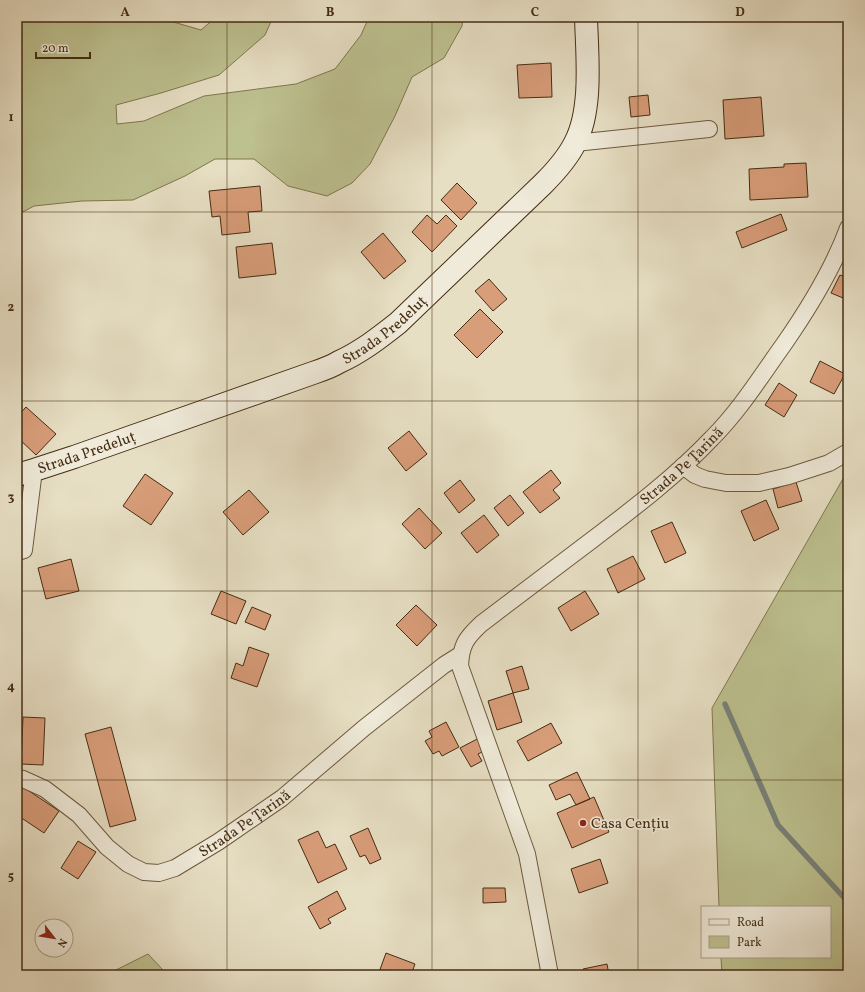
<svg xmlns="http://www.w3.org/2000/svg" width="865" height="992" font-family="Vollkorn,serif">
<rect width="100%" height="100%" fill="#e7dfc4"/>
<filter id="stains"><feTurbulence type="fractalNoise" baseFrequency=".005" numOctaves="4"/><feColorMatrix values="0 0 0 0 .2 0 0 0 0 .09 0 0 0 0 .02 0 0 0 .5 -.17"/></filter>
<radialGradient id="worn" r=".72"><stop offset=".6" stop-color="#630" stop-opacity="0"/><stop offset="1" stop-color="#630" stop-opacity=".3"/></radialGradient>
<path fill="#bdc08f" stroke="#817650" d="M17 17H160L163 19 201 30 216 17H273L265 35 219 75 161 93 116 105 117 124 144 121 204 96 296 84 335 69 361 35 369 17H463L462 26 444 58 412 77 395 116 370 164 352 183 327 196 288 186 254 159H215L185 176 133 200 82 201 34 206 17 215Z
M848 470V975H722L721 957H830V907H719L712 708Z
M148 954 163 970 159 975H106Z"/>
<g fill="none" stroke-linecap="round" stroke-linejoin="round">
<path stroke="#788179" stroke-width="5.5" d="M725 704 778 825 848 902"/>
</g>
<path fill="#d89d79" stroke="#452c12" d="M551 63 552 97 519 98 517 65Z
M648 95 650 115 631 117 629 97Z
M761 97 764 136 725 139 723 100Z
M806 163 808 197 750 200 749 169 784 167V164Z
M457 183 477 203 461 220 441 200Z
M260 186 262 211 248 212 250 232 222 235 220 216 212 217 209 191Z
M781 214 787 230 742 248 736 232Z
M427 215 437 224 446 215 457 226 432 252 412 232Z
M383 233 406 261 384 279 361 252Z
M272 243 276 274 239 278 236 247Z
M840 275 848 278V300L831 293Z
M489 279 507 299 493 311 475 291Z
M480 309 503 332 477 358 454 335Z
M820 361 845 374 834 394 810 382Z
M779 383 797 395 784 417 765 405Z
M26 407 56 434 36 455 17 437V417Z
M409 431 427 454 406 471 388 448Z
M551 470 561 483 553 490 560 498 540 513 523 492Z
M145 474 173 493 151 525 123 506Z
M460 480 475 500 459 513 444 493Z
M796 482 802 501 778 508 773 489Z
M249 490 269 512 243 535 223 512Z
M510 495 524 513 508 526 494 508Z
M766 500 779 529 754 541 741 511Z
M419 508 442 533 425 549 402 524Z
M484 515 499 535 477 553 461 533Z
M672 522 686 553 665 563 651 531Z
M633 556 645 579 618 593 607 569Z
M71 559 79 591 46 599 38 568Z
M221 591 246 601 236 624 211 614Z
M585 591 599 614 571 631 558 608Z
M416 605 437 625 417 646 396 625Z
M252 607 271 615 265 630 245 622Z
M249 647 269 654 257 687 231 678 236 663 243 666Z
M522 666 529 689 513 693 506 671Z
M513 693 522 722 497 730 488 701Z
M17 705H19L20 726H17Z
M23 717 45 718 43 765 21 764Z
M446 722 459 747 442 756 439 751 433 754 425 741 432 737 429 731Z
M551 723 562 743 528 761 517 741Z
M111 727 136 820 110 827 85 734Z
M479 738 486 750 478 754 482 761 471 767 460 748Z
M577 772 590 799 576 805 570 794 556 800 549 785Z
M23 787 59 811 44 833 17 815V797Z
M594 797 609 832 572 848 557 813Z
M368 828 381 859 370 864 365 855 360 857 350 836Z
M318 831 326 848 335 844 347 869 318 883 298 840Z
M78 841 96 852 78 879 61 868Z
M600 859 608 883 579 893 571 869Z
M483 888H505L506 902 483 903Z
M337 891 346 909 328 919 331 923 320 929 308 907Z
M386 953 415 964 411 975H378Z
M607 964 609 975H584L583 969Z"/>
<g fill="none" stroke-linecap="round" stroke-linejoin="round">
<defs>
<g id="street">
<path d="M575 143 709 129"/>
<path d="M683 466 695 475 705 479 726 483H759L789 476 829 463 848 452"/>
<path d="M17 552 24 550 34 470"/>
<path id="s1" d="M17 778 23 779 45 789 79 815 107 847 128 864 144 872 159 873 175 868 218 842 282 798 316 769 364 728 444 665 460 655"/>
<path id="s2" d="M550 975 527 854 460 666C461 645 466 638 481 624 518 596 555 568 592 540 634 508 676 476 712 438 740 410 761 376 784 344 809 308 833 269 848 228"/>
</g>
<g id="secondary">
<path id="s3" d="M17 475 34 470 74 457 313 373C322 370 331 367 339 362 361 352 379 338 398 323L543 184C555 172 567 159 575 143 593 109 587 55 586 17"/>
</g>
</defs>
<use href="#street" stroke="#6e593e" stroke-width="18"/>
<use href="#secondary" stroke="#452c12" stroke-width="24"/>
<use href="#street" stroke="#efead9" stroke-width="16"/>
<use href="#secondary" stroke="#efead9" stroke-width="22"/>
</g>
<path fill="none" stroke="#452c12" stroke-width="1" stroke-opacity="0.55" d="M227 17V975M432 17V975M638 17V975M17 212H848M17 401H848M17 591H848M17 780H848"/>
<circle fill="#8f2418" stroke="#efead9" stroke-width="1.5" cx="583" cy="823" r="4"/>
<g text-anchor="middle" stroke-width="3.5" stroke-linejoin="round" paint-order="stroke">
<g font-size="15" fill="#452c12" stroke="#efead9">
<text dy="5" stroke="none"><textPath href="#s3" startOffset="397">Strada Predeluț</textPath></text>
<text dy="5" stroke="none"><textPath href="#s3" startOffset="73">Strada Predeluț</textPath></text>
<text dy="5" stroke="none"><textPath href="#s2" startOffset="627">Strada Pe Țarină</textPath></text>
<text dy="5" stroke="none"><textPath href="#s1" startOffset="275">Strada Pe Țarină</textPath></text>
</g>
<g font-size="15" fill="#452c12" stroke="#efead9" text-anchor="start">
<text x="591" y="828">Casa Cențiu</text>
</g>
</g>
<rect width="865" height="992" fill="none" stroke="#e7dfc4" stroke-width="44"/>
<rect x="701" y="906" width="130" height="52" fill="#efead9" stroke="#ab9e89"/>
<rect x="709" y="919" width="20" height="6" fill="#efead9" stroke="#ab9e89"/>
<text x="737" y="926" font-size="12" fill="#452c12">Road</text>
<rect x="709" y="936" width="20" height="12" fill="#bdc08f" stroke="#ab9e89"/>
<text x="737" y="946" font-size="12" fill="#452c12">Park</text>
<g transform="translate(54 938) rotate(121)"><circle r="19" fill="#efead9" stroke="#ab9e89"/>
<path d="M0-3L7 15L0 10L-7 15Z" fill="#8f2418"/>
<text y="-6" font-size="11" font-weight="bold" text-anchor="middle" fill="#452c12">N</text>
</g>
<path d="M36 52v6h54v-6" fill="none" stroke="#452c12" stroke-width="2"/>
<text x="42" y="52" font-size="12" fill="#452c12" stroke="#efead9" stroke-width="3" paint-order="stroke">20 m</text>
<rect x="22" y="22" width="821" height="948" fill="none" stroke="#452c12" stroke-width="1.5"/>
<g font-size="13" text-anchor="middle" font-weight="bold" fill="#452c12">
<text x="125" y="16">A</text>
<text x="330" y="16">B</text>
<text x="535" y="16">C</text>
<text x="740" y="16">D</text>
<text x="11" y="121">1</text>
<text x="11" y="311">2</text>
<text x="11" y="501">3</text>
<text x="11" y="690">4</text>
<text x="11" y="880">5</text>
</g>
<rect width="100%" height="100%" filter="url(#stains)"/>
<rect width="100%" height="100%" fill="url(#worn)"/>
</svg>
